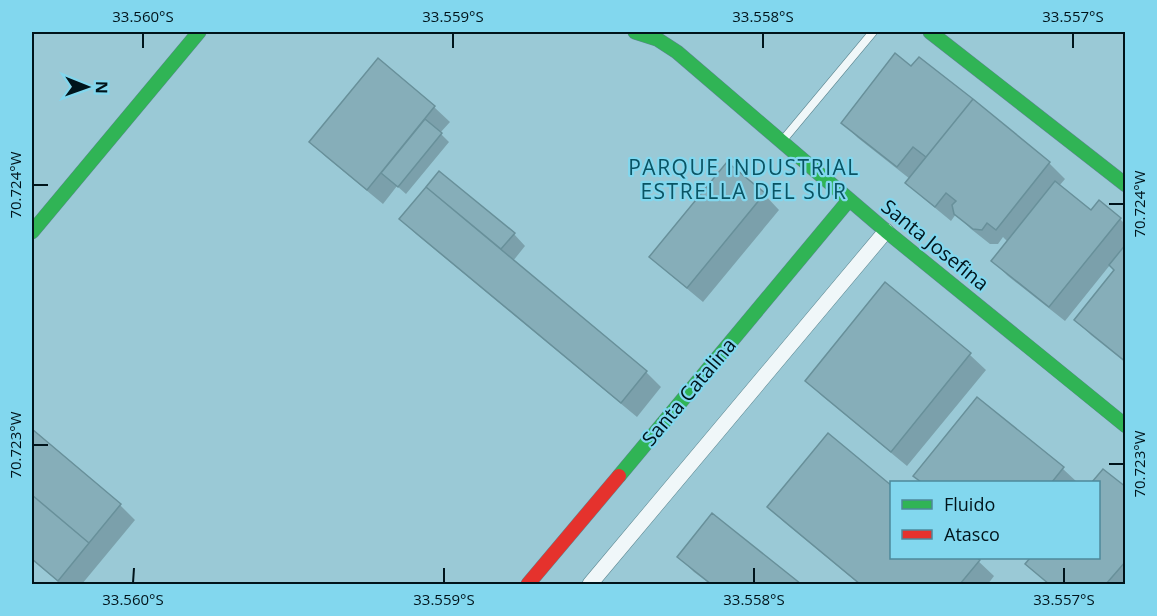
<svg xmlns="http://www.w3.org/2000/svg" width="1157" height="616" font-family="'Open Sans',sans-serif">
<rect width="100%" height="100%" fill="#9ac9d6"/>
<path fill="#0003" d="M919 59 1049 163 1065 179 1059 186 1091 212 1120 219 1126 225V363L1091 335 1076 320 1116 270 1110 265 1065 321 1008 276 993 261 1008 242 1003 237 998 244H990L971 229 956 214 951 221 923 198 907 182 910 179 858 138 843 123 912 68Z
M378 60 434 107 450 122 440 133 449 142 406 194 397 186 383 204 326 157 311 142Z
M439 173 514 234 525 246 513 261 646 372 661 387 637 417 416 234 401 219Z
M764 194 779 210 703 302 667 272 652 257Z
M885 284 970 355 986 370 907 466 822 396 807 381Z
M32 431 120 505 135 520 82 584H61L32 560Z
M1063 469 1077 482H921L915 476Z
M1104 471 1126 489V584H1049L1027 564 1032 558H1098V482H1094Z
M769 507 892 558H975L994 576 988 584H859L784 522Z
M712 515 798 584H710L694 572 679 557Z"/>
<path fill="#86aeb9" stroke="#68909a" stroke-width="1.5" d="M895 53 911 66 919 57 973 99 926 157 913 147 897 167 841 123Z
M378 58 435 106 367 190 309 142Z
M973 99 1050 162 996 230 987 223 982 230 973 229 954 214 952 205 956 201 946 193 935 207 905 183Z
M425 119 442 133 398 187 381 173Z
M727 162 765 193 687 288 649 257Z
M439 171 515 233 501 249 426 187Z
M1055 181 1091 210 1099 200 1121 218 1049 307 991 261Z
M426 187 647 371 621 403 399 219Z
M1126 244V362L1074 320 1114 270 1109 265Z
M885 282 971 353 891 452 805 381Z
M977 397 1064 467 1052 482H921L913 476Z
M32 429 121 504 89 543 32 495Z
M828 433 892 486V558H977L980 560 960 584H860L767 507Z
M1103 469 1126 487V561L1106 584H1049L1025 564 1030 558H1098V482H1092Z
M32 495 89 543 58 581 32 559Z
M712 513 801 584H711L677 557Z"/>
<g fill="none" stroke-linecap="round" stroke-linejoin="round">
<defs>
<path id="lane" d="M783 140 873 32"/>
<path id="street" d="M590 584 886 231"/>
<path id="fast" d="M635 32 657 39 677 52 886 231 1126 426
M930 32 1126 185
M32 232 199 32
M619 476 849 200"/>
<path id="jam" d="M528 584 619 476"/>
</defs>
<use href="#lane" stroke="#5c8690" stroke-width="9"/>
<use href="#street" stroke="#5c8690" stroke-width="16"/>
<use href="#fast" stroke="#5c8690" stroke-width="15"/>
<use href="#jam" stroke="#5c8690" stroke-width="15"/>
<use href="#lane" stroke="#f0f7f9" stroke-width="8"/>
<use href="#street" stroke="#f0f7f9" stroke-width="15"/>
<use href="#fast" stroke="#30b455" stroke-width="14"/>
<use href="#jam" stroke="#e5322d" stroke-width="14"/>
</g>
<path fill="none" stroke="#00141b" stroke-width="2" d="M143 48V33M453 48V33M763 48V33M1073 48V33M33 185H48M1109 204H1124M33 445H48M1109 464H1124M133 583 134 568M444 583V568M754 583V568M1064 583V568"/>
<g text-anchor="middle" stroke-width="4.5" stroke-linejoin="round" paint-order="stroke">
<g font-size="20" fill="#00141b" stroke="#82d7ee">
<text transform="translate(935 245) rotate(39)" y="7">Santa Josefina</text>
<text transform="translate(689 392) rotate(-50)" y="7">Santa Catalina</text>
</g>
<g font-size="21" letter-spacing="1.5" fill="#095464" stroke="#82d7ee">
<text x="744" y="175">PARQUE INDUSTRIAL<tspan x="744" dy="24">ESTRELLA DEL SUR</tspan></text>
</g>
</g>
<rect width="1157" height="616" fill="none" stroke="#82d7ee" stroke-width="66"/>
<rect x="890" y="481" width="210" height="78" fill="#82d7ee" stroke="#4e899a" stroke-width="1.5"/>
<rect x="902" y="500" width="30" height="9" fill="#30b455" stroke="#4e899a" stroke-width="1.5"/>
<text x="944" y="511" font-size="18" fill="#00141b">Fluido</text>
<rect x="902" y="530" width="30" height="9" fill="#e5322d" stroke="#4e899a" stroke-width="1.5"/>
<text x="944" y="541" font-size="18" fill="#00141b">Atasco</text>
<g transform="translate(87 87) rotate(91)" stroke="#82d7ee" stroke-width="4.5" paint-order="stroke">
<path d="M0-4.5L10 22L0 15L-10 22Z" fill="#00141b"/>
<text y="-9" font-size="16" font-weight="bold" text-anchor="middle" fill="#00141b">N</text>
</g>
<rect x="33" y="33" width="1091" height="550" fill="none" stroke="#00141b" stroke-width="2"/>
<g font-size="15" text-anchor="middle" fill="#00141b">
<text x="143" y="22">33.560°S</text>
<text x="453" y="22">33.559°S</text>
<text x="763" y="22">33.558°S</text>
<text x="1073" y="22">33.557°S</text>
<text transform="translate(16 185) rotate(-90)" y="5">70.724°W</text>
<text transform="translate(1140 204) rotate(-90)" y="5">70.724°W</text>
<text transform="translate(16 445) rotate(-90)" y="5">70.723°W</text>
<text transform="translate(1140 464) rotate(-90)" y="5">70.723°W</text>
<text x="133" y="605">33.560°S</text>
<text x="444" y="605">33.559°S</text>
<text x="754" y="605">33.558°S</text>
<text x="1064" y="605">33.557°S</text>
</g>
</svg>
